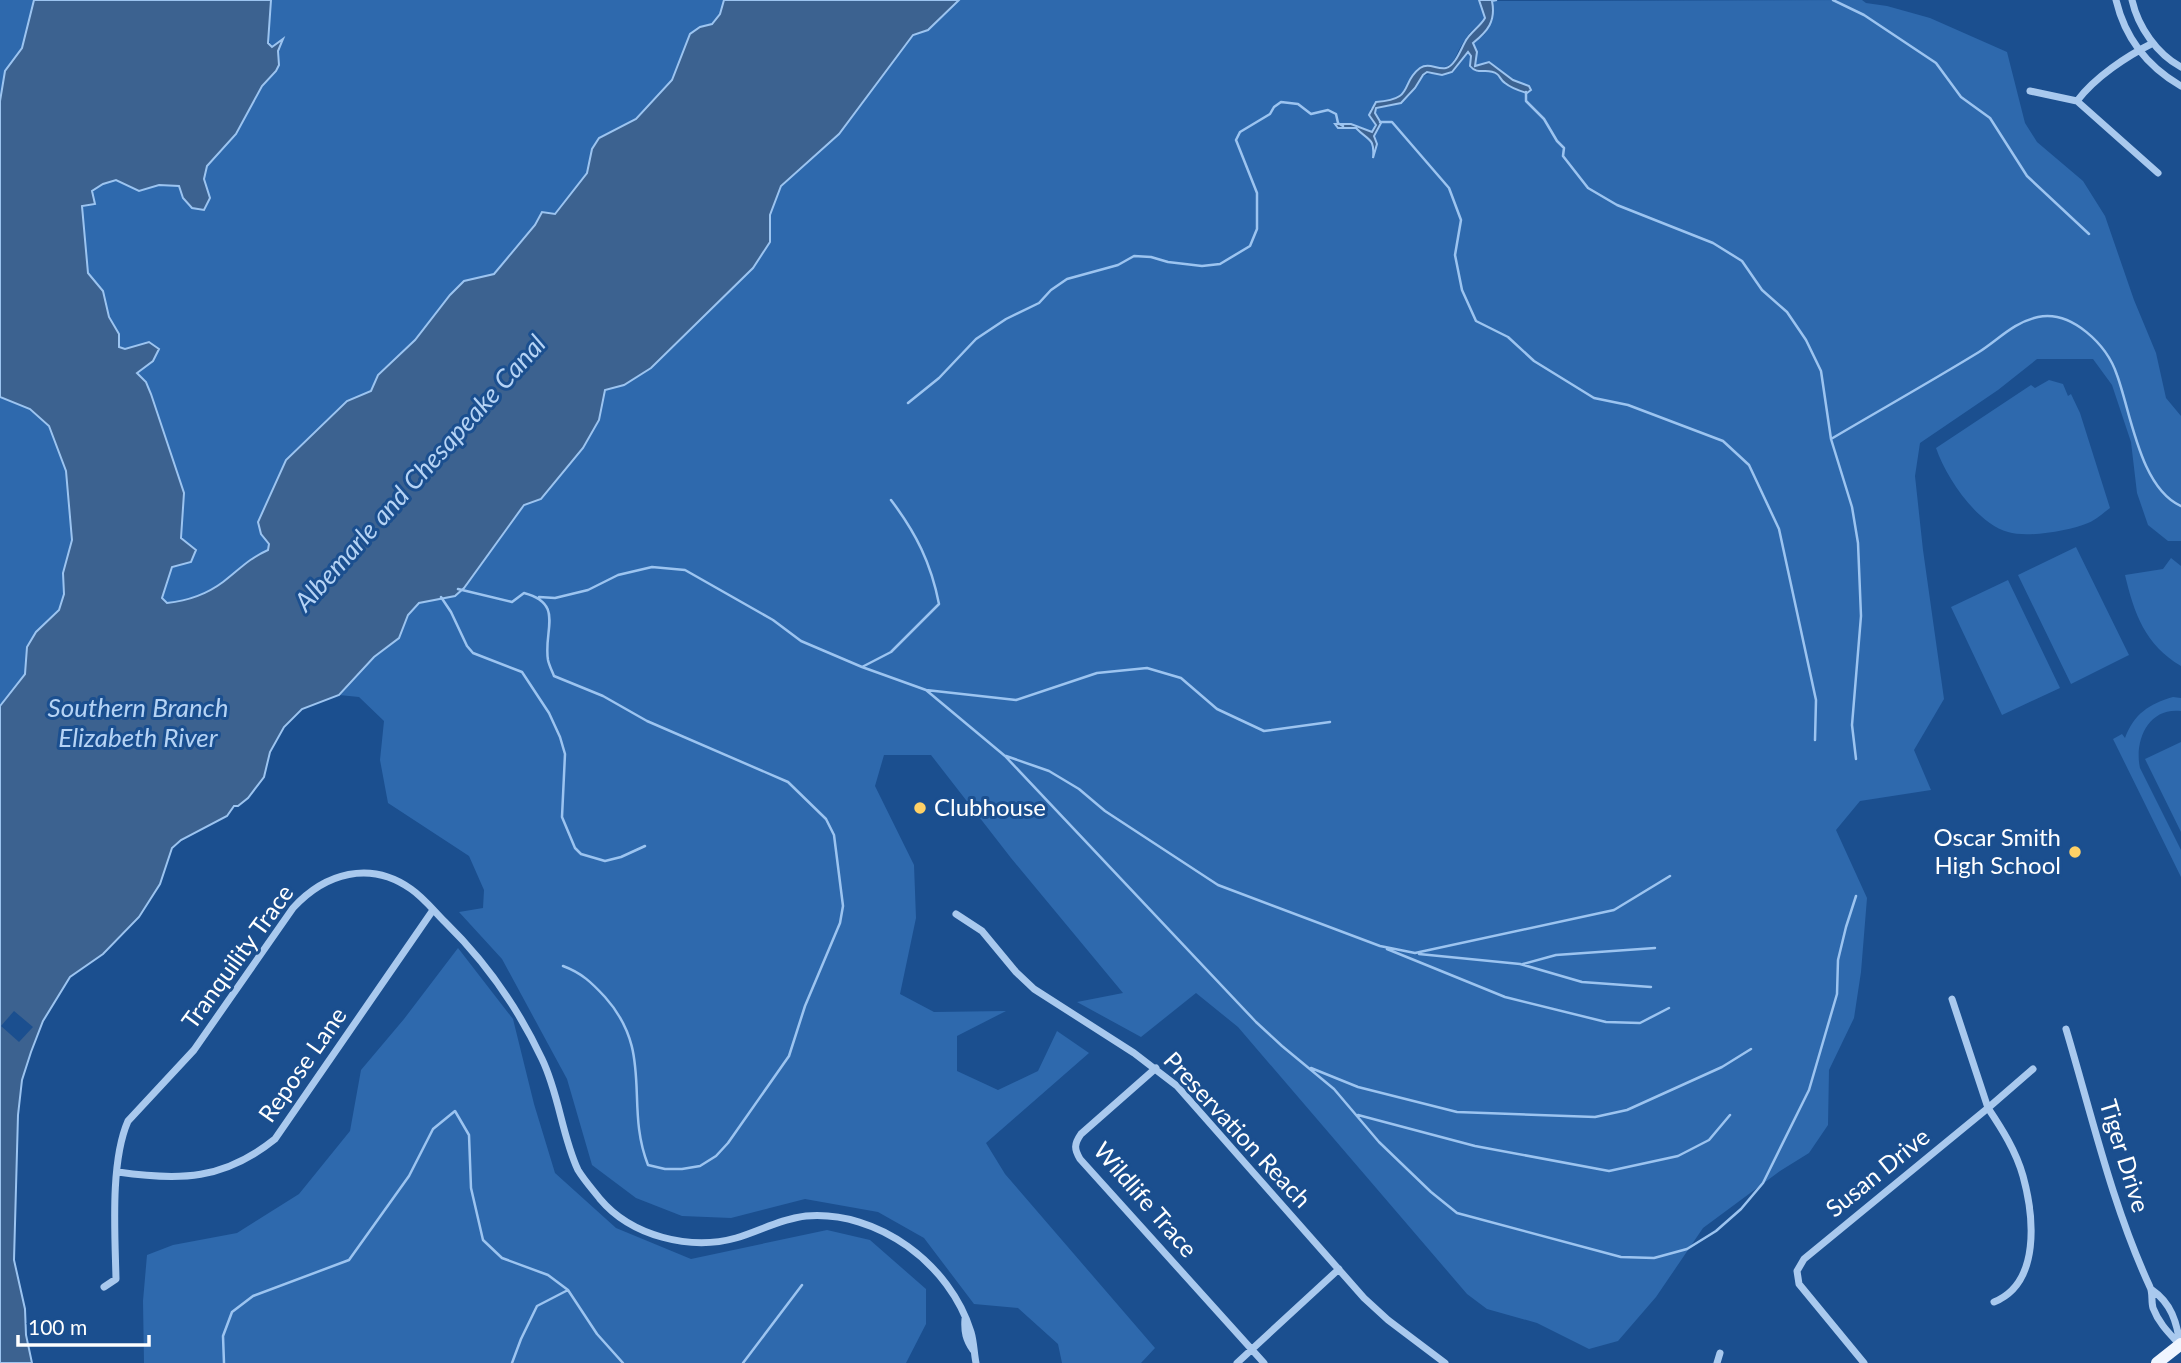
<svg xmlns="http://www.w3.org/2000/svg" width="2181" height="1363" font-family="Lato,sans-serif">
<rect width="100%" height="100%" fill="#1b4f8f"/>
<path fill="#2e69ad" d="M0 0H39L0 121Z
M271 0H724L720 14 712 24 700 27 690 34 672 80 636 119 599 138 592 149 587 173 555 214 542 212 535 225 494 274 464 281 450 295 415 340 378 375 371 391 347 401 261 534 270 544 268 550C246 559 240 569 223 582 206 594 186 601 166 603L162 598 172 566 190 562 181 538 184 493 151 394 146 382 137 372 153 361 149 342 125 349 119 347V334L109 317 103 291 88 273 82 205 94 204 92 192 102 184 116 180 139 191 159 185 179 186 183 198H210L204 179 207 166 236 134 262 86 279 65 278 51 281 40 272 48 267 36Z
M959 0H1479L1485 18C1481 25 1474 27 1469 34 1446 65 1464 68 1418 69L1403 94 1370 109 1376 126 1372 132 1351 124 1338 128H1356C1364 137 1375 139 1374 152L1377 144 1374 136 1381 123 1375 113 1376 108C1383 107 1392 106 1399 103 1423 93 1408 69 1442 75L1468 52 1471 56 1470 66 1478 72C1490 70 1496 72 1503 82L1529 86 1513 80 1489 62 1475 66 1473 43 1485 34 1492 1 1862 0 1866 3 1887 6 1930 18 2007 52 2025 123 2037 142 2083 181 2105 216 2134 300 2156 353 2166 398 2181 416V541H2168L2148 525 2137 493 2131 442 2112 385 2093 359H2037L1998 390 1920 443 1915 476 1923 550 1944 699 1914 750 1931 790 1860 801 1836 830 1867 898 1861 972 1854 1018 1829 1070 1828 1125 1809 1153 1780 1171 1703 1228 1656 1297 1618 1341 1589 1349 1537 1323 1487 1309 1467 1294 1238 1027 1196 993 1141 1037 1077 1002 1123 993 1011 858 931 755H884L875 786 914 865 916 918 900 994 934 1012 1006 1011 957 1036V1071L998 1090 1038 1071 1057 1031 1089 1053 986 1143 1005 1174 1155 1348 1141 1363H1062L1058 1344 1018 1308 974 1304 924 1238 878 1212 805 1199 731 1218 682 1216 636 1198 592 1165 567 1079 502 959 459 912 483 908 484 890 469 856 388 803 380 760 384 721 359 697 339 695 374 657 399 638 408 615 419 603 455 596 464 588 524 505 541 499 599 420 605 390 624 385 770 242V215L781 186 839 134 913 35 928 30Z
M2049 380 2063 384 2068 396 2071 394 2080 413 2110 508C2103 513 2096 520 2088 523 2069 531 2027 538 2008 532 1976 523 1946 477 1936 448L2031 385 2035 388Z
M0 396 33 399 69 455 76 587 0 729Z
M2076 547 2129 655 2071 684 2018 575Z
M2171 558 2181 566V666C2145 645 2134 613 2125 575L2163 569Z
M2008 580 2060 688 2002 715 1951 607Z
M2173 697 2181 698V711C2148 707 2134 741 2140 768L2181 850V877L2113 739 2122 734 2125 738C2134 714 2149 704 2173 697Z
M2181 742V832L2145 759Z
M458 948 513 1019 534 1104 555 1173 616 1228 691 1259 827 1230 870 1240 926 1289V1324L906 1363H144L143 1301 147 1255 173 1245 237 1233 299 1194 350 1131 361 1070 404 1019Z"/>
<path fill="#3c6290" stroke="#9cc4f0" stroke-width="2" d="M34 0H271L268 43 272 47 283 39 278 51 279 65 276 71 262 86 236 134 207 166 204 179 210 198 204 210 192 208 183 198 179 186 159 185 139 191 116 180 103 184 92 191 95 204 82 206 88 273 103 291 109 317 119 334V347L125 349 149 342 159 349 153 361 137 373 146 382 151 394 184 493 181 538 196 550 191 562 172 567 162 598 167 603C186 601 207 594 223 582 240 569 248 559 268 550L269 544 261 534 258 522 286 460 347 401 371 391 378 375 415 340 450 295 464 281 494 274 535 225 542 212 555 214 587 173 592 149 599 138 636 119 672 80 690 34 700 27 712 24 720 14 724 0H959L928 30 913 35 839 134 781 186 770 215V242L753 268 651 368 624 385 605 390 599 420 583 448 541 499 524 505 464 588 455 596 419 603 408 615 399 638 374 657 339 695 302 709 284 727 270 752 264 777 248 798 238 806H234L227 816 181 840 172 848 160 884 139 917 103 954 70 977 43 1021 31 1052 22 1080 18 1115 14 1260 25 1309 26 1335 32 1363H0V706L25 674 27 647 36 632 59 610 64 594 63 573 72 540 66 471 49 426 30 409 0 397V101L5 71 22 48Z
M1479 0H1497L1492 1C1496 21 1488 31 1473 43L1477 52 1475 66 1489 62 1513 80 1529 86 1531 90 1527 93C1520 91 1511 88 1505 83 1501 81 1500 76 1497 74 1487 67 1478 76 1470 66L1471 56 1468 52 1452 72 1442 75 1427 72 1423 75 1415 88 1401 103 1376 108 1375 113 1381 123 1374 136 1377 144 1373 158C1375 137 1368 141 1356 128H1338L1335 124H1351L1372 132 1376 125 1369 115 1376 102C1416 99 1399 84 1420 68 1429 62 1437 70 1446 68 1455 66 1461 49 1465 42 1470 32 1480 27 1485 18Z"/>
<path fill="#1b4f8f" d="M14 1011 33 1027 19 1042 1 1026Z"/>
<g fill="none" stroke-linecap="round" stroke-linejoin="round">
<path stroke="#9cc4f0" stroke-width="2.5" d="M1833 0 1864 15 1936 63 1961 97 1990 118 2027 176 2089 234
M1526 92V101L1544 119 1557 141 1564 148 1563 156 1588 188 1617 205 1713 243 1742 261 1762 290 1787 312 1806 340 1821 371 1831 439 1852 507 1858 543 1861 616 1852 725 1856 759
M1380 122H1392L1449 188 1461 220 1455 255 1462 290 1476 321 1508 337 1534 361 1594 398 1628 405 1723 441 1749 465 1779 529 1816 700 1815 740
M908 403 939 378 976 339 1006 319 1039 303 1051 290 1067 279 1118 265 1134 256 1151 257 1168 262 1202 266 1220 264 1250 246 1257 229V193L1236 140 1240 132 1270 114 1274 107 1281 102 1298 104 1311 114 1328 110 1336 114 1338 123 1343 126
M1831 439C1880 410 1930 382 1979 352 1998 340 2014 322 2038 317 2072 310 2107 345 2117 375 2131 413 2140 488 2181 506
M458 589 512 602 524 593C565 604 543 630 548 660 549 665 552 671 554 676L603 696 647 721 788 782 826 819 834 835 843 906 840 923 805 1006 789 1056 728 1143 716 1156 700 1166 682 1169H665L648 1165C624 1104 655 1053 605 997 592 983 582 973 563 966
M441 597 451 612 467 646 473 653 522 672 549 713 560 737 565 754 562 817 575 848 581 854 605 861 621 857 645 846
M539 597 555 598 588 590 618 575 652 567 685 570 773 620 801 641 862 667 926 690 1005 756 1256 1022 1282 1046 1334 1089 1379 1142 1431 1192 1457 1213 1621 1257 1654 1258 1687 1249 1716 1231 1741 1209 1763 1183 1809 1090 1837 994 1838 960 1846 927 1856 896
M862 667 891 652 939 604C931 563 916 533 891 500
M926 690 1016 700 1097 673 1147 668 1181 678 1217 709 1264 731 1330 722
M1006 756 1049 771 1079 789 1105 811 1218 885 1380 946 1415 953 1614 910 1670 876
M1387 949 1505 997 1606 1022 1640 1023 1669 1008
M1419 954 1520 964 1582 982 1651 987
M1523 964 1556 955 1655 948
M1311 1068 1358 1087 1457 1112 1595 1117 1627 1110 1722 1067 1751 1049
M1358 1115 1475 1146 1609 1171 1678 1156 1709 1140 1730 1115
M224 1363 223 1336 232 1312 253 1296 349 1260 409 1176 433 1129 455 1111 469 1135 471 1188 483 1240 502 1258 548 1275 568 1290 597 1334 623 1363
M512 1363 521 1339 537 1306 568 1290
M743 1363 802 1285"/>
<path stroke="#a9c9ee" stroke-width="7" d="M2116 0C2125 38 2148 67 2181 86
M2132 0C2138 27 2157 54 2181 67
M2030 91 2077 101 2158 173
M2077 101C2095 77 2127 56 2153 43
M956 914 982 931 1016 972 1034 989 1134 1053 1177 1086 1364 1298 1388 1320 1445 1363
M2066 1029C2092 1116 2112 1205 2150 1287 2153 1293 2151 1301 2153 1308 2159 1324 2170 1334 2181 1346
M1156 1068 1081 1134C1074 1144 1074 1149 1080 1159L1264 1363
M118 1172C180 1181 224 1180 275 1139L433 910
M104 1287 116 1279C115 1234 110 1162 128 1121L194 1050 293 908C325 873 370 860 411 889 424 898 434 911 445 922 486 962 518 1008 542 1059 559 1094 562 1136 578 1170 584 1180 593 1190 600 1199 631 1236 690 1251 736 1238 760 1231 780 1219 806 1216 878 1210 950 1264 971 1332 974 1342 974 1353 976 1363
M2152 1290C2171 1303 2177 1322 2180 1345
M1994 1302C2041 1283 2034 1216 2023 1176 2016 1151 2002 1129 1988 1108L2033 1069
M965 1319C964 1332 966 1340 973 1350
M1237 1363 1339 1269
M1717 1363 1720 1353
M1864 1363 1799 1284 1797 1271 1804 1259 1988 1108 1952 999"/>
<path stroke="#f0f6ff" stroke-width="12" d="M2157 1363 2181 1344"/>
</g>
<g fill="#ffd166" stroke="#1b4f8f" stroke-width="2.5">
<circle cx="920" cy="808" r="7"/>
<circle cx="2075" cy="852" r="7"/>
</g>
<g text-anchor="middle" stroke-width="6" stroke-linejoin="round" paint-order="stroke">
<g font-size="24" fill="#fff" stroke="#1b4f8f" text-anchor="start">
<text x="934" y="816">Clubhouse</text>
<text x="2061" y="846" text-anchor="end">Oscar Smith<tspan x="2061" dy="28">High School</tspan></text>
</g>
<g font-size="24" fill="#fff" stroke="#1b4f8f">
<text transform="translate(238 957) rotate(-54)" y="8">Tranquility Trace</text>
<text transform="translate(303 1065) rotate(-55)" y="8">Repose Lane</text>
<text transform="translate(1237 1130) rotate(47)" y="8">Preservation Reach</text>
<text transform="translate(2124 1156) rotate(73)" y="8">Tiger Drive</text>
<text transform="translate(1878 1173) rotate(-39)" y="8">Susan Drive</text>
<text transform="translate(1145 1200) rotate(49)" y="8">Wildlife Trace</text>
</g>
<g font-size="26" font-style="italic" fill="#b5d3f5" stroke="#1b4f8f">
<text transform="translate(420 473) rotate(-48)" y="9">Albemarle and Chesapeake Canal</text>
<text x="138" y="717">Southern Branch<tspan x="138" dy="30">Elizabeth River</tspan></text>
</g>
</g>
<path d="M18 1335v10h131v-10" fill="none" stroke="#ffffff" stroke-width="3.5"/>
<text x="28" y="1335" font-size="21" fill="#ffffff" stroke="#1b4f8f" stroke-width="5" paint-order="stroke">100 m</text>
</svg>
